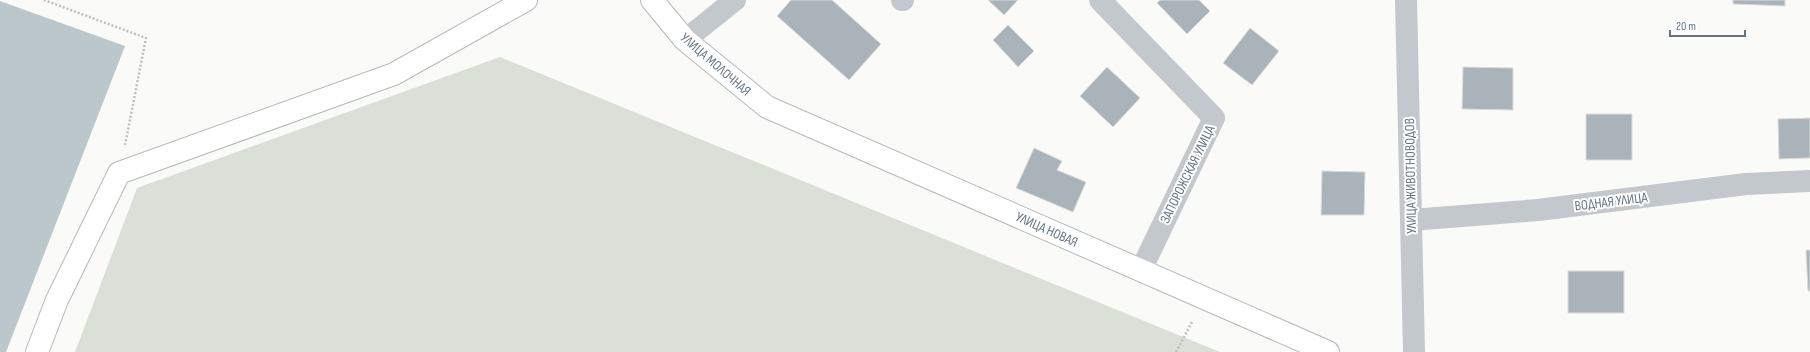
<svg xmlns="http://www.w3.org/2000/svg" width="1810" height="352" font-family="'Sofia Sans Condensed',sans-serif">
<rect width="100%" height="100%" fill="#fafaf8"/>
<path fill="#dadfd7" d="M500 57 1220 352H75L137 188Z"/>
<path fill="#bbc7cb" d="M0 1 125 46 6 352H0Z"/>
<path fill="#aab3b9" stroke="#dcdcda" d="M791 0H832L881 44 849 80 777 16Z
M988 0H1018L1004 15Z
M1160 0H1199L1210 11 1187 34 1157 3Z
M1733 0H1785V6L1733 4Z
M1008 25 1034 51 1018 67 993 40Z
M1250 28 1279 51 1252 85 1223 63Z
M1107 67 1140 98 1113 127 1080 96Z
M1463 67 1513 68V110L1462 109Z
M1586 114H1632V160H1586Z
M1810 118V158L1779 159 1778 119Z
M1034 148 1062 161 1057 170 1086 182 1073 212 1016 188Z
M1322 171 1365 172 1364 215H1321Z
M1806 250H1810V291H1808Z
M1568 271H1624V313H1568Z"/>
<g fill="none" stroke-linecap="round" stroke-linejoin="round">
<defs>
<path id="secondary" d="M652 0 685 40 767 107 1328 352
M37 352 57 300 119 173 394 74 526 0"/>
</defs>
<use href="#secondary" stroke="#b3babf" stroke-width="24"/>
<path stroke="#bbbfc2" stroke-width="2.5" stroke-dasharray="2 2" stroke-linecap="butt" d="M44 0 146 38 125 145
M1176 352 1193 320"/>
<path stroke="#c3c8cc" stroke-width="22" d="M902 0H903
M1100 0 1214 118 1141 270
M1406 0 1414 352
M685 40 735 0
M1411 220 1538 210 1746 184 1810 181"/>
<use href="#secondary" stroke="#fff" stroke-width="22"/>
</g>
<g text-anchor="middle" stroke-width="4" stroke-linejoin="round" paint-order="stroke">
<g font-size="14" fill="#657683" stroke="#fff">
<text transform="translate(716 64) rotate(41)" y="5">УЛИЦА МОЛОЧНАЯ</text>
<text transform="translate(1187 174) rotate(-64)" y="5">ЗАПОРОЖСКАЯ УЛИЦА</text>
<text transform="translate(1410 176) rotate(-91)" y="5">УЛИЦА ЖИВОТНОВОДОВ</text>
<text transform="translate(1611 201) rotate(-7)" y="5">ВОДНАЯ УЛИЦА</text>
<text transform="translate(1047 229) rotate(24)" y="5">УЛИЦА НОВАЯ</text>
</g>
</g>
<path d="M1670 30v6h75v-6" fill="none" stroke="#657683" stroke-width="2"/>
<text x="1676" y="30" font-size="12" fill="#657683" stroke="#ffffff" stroke-width="3" paint-order="stroke">20 m</text>
</svg>
